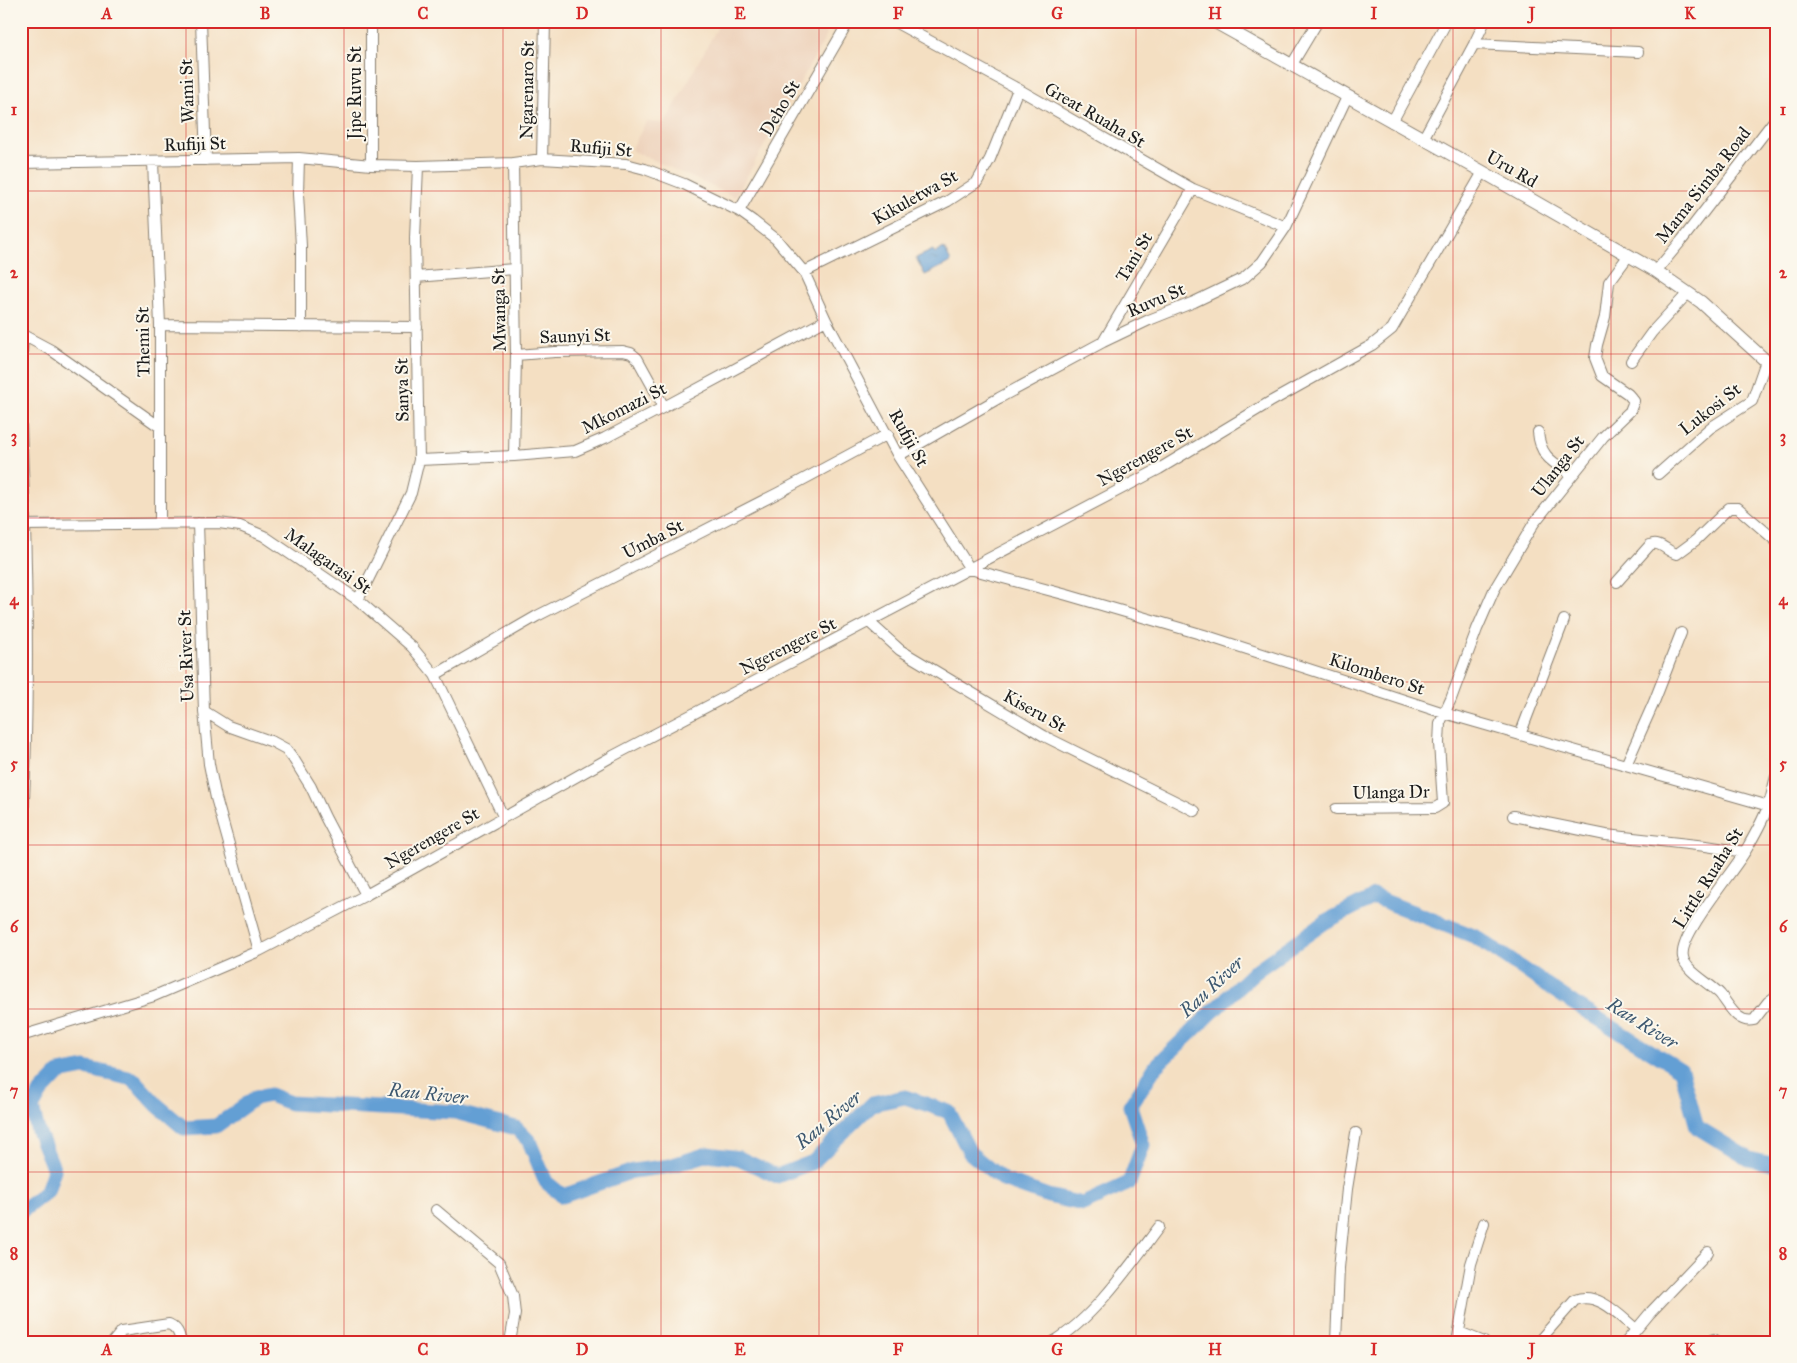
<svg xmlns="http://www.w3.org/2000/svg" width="1797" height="1363" font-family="'IM FELL Great Primer',serif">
<defs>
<pattern id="water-ripples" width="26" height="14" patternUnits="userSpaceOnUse" patternTransform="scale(1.25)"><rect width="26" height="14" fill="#649fd4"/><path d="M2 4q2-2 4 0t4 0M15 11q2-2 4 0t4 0" fill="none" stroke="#5281ab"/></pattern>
</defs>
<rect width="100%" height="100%" fill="#fbf7ec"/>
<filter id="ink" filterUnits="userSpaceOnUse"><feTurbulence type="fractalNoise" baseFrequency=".02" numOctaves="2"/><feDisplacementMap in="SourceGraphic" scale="10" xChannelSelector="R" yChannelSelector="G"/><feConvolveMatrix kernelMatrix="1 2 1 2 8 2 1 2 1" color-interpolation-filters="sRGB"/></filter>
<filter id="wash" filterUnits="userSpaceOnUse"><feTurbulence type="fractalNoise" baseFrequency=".0096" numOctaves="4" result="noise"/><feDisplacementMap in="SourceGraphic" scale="20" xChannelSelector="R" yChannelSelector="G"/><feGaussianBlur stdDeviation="1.12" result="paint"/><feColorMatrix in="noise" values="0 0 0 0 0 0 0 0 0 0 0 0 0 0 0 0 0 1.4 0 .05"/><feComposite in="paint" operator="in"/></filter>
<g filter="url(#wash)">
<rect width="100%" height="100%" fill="#f4dfc2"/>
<path fill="#edd1ba" d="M721 21H818L827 35 735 197 631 150 646 122 665 123Z"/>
<path fill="url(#water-ripples)" stroke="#405e78" d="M944 248 951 262 925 275 916 258 933 250 935 253Z"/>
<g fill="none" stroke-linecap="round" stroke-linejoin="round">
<path stroke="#649fd4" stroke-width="15" d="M21 1212 47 1191 54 1170 38 1131 32 1108 41 1092 59 1073 85 1068 133 1079 157 1105 184 1128 216 1126 255 1098 270 1095 290 1103 455 1112 516 1128 529 1141 546 1182 563 1196 633 1171 670 1166 708 1154 739 1158 777 1176 813 1162 872 1104 905 1097 949 1112 970 1153 1003 1180 1048 1196 1083 1204 1129 1183 1143 1145 1130 1106 1156 1066 1254 972 1325 922 1374 897 1476 937 1573 1003 1681 1070 1697 1127 1749 1159 1776 1165"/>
</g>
</g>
<g filter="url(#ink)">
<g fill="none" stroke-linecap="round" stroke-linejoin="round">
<defs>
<path id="minor" d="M201 21 206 160
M893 21 1018 89 1193 189 1286 227
M1474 44 1638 52
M1291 66 1318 21
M1392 122 1447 21
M1423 139 1474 44 1485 21
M299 158 298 194 301 246V327
M542 159 545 21
M153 162 160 325V523
M21 163 299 158 371 165 418 166 513 163 542 159 626 164 645 169 684 184 739 211 753 221 776 239 804 272 826 320 898 456 970 569 1067 595 1204 635 1444 713 1776 808
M513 163 516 355 514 456
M371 165V21
M739 211 849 21
M1656 271 1682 240 1776 118
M804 272 948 201 977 182 990 159 1018 89
M416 277 514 269
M160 325 417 327
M21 334 51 350 160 427
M1103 342 1193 189
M516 355 555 352 623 351 631 353 637 358 664 407
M1631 361 1652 332 1688 293
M21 372 23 335
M21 424C28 568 30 713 21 857
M1538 432C1540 457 1553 462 1572 475
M898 456 999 398 1103 342 1149 320 1194 302 1244 278 1262 262 1286 227 1347 97
M419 460 514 456 575 451 605 438 664 407 826 320
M1658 474 1710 428 1752 401 1766 361
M198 523 204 711 209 764 216 798 259 951
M21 525 219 523 240 526 264 536 358 600 412 647 435 675 503 816
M1617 582 1650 545C1660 540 1667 552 1677 554L1696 540 1729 508H1738L1776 541
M358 600 411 493 419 460 415 238 418 166
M869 622 900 650 1044 736 1195 811
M435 675 537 616 778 493 888 434
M204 711 228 726 273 742 286 749 293 758 311 787 325 817 366 895
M1520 735 1564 620
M1626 765 1654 702 1681 633
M1776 777C1773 786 1772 797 1768 806 1763 821 1754 836 1746 850 1734 871 1678 936 1683 957 1685 971 1711 984 1720 994 1729 1005 1737 1024 1754 1020L1768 1002 1776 996
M1336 809 1435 808 1443 803 1439 743 1440 723 1451 699 1477 629 1494 590 1534 523 1603 437 1630 411 1634 401 1628 394 1602 376 1595 358 1597 345 1605 317 1609 282 1629 255
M1513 816 1606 835 1706 846 1745 852
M21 1036 154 996 259 951 366 895 613 756 1159 469 1270 402 1372 345 1392 329 1483 172
M436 1210 499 1263 513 1296 515 1314 510 1342
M1459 1332 1484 1342
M1714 1339 1718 1342
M113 1342 122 1331 169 1324C177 1328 179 1333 181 1342
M1053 1342C1093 1319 1131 1264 1159 1227
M1336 1342 1339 1268 1347 1189 1356 1133
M1457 1342 1471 1264 1484 1223
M1538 1342 1575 1300C1598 1291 1620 1316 1636 1329
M1626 1342 1650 1313 1708 1252"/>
<path id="tertiary" d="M1213 21 1483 172 1656 271 1701 302 1766 361 1776 372"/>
</defs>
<use href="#minor" stroke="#887e6f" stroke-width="12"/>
<use href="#tertiary" stroke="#887e6f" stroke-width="14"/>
<use href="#minor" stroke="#fff" stroke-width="10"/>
<use href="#tertiary" stroke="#fff" stroke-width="12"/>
</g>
</g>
<path fill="none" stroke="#d62828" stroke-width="1" stroke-opacity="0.55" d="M186 21V1342M344 21V1342M503 21V1342M661 21V1342M819 21V1342M978 21V1342M1136 21V1342M1294 21V1342M1453 21V1342M1611 21V1342M21 191H1776M21 354H1776M21 518H1776M21 682H1776M21 845H1776M21 1009H1776M21 1172H1776"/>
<g text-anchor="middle" stroke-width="4" stroke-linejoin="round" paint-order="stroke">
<g font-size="18" fill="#1c1c1c" stroke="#fbf7ec">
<text transform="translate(527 90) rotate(-89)" y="6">Ngarenaro St</text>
<text transform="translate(187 91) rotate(-92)" y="6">Wami St</text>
<text transform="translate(355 93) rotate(-90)" y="6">Jipe Ruvu St</text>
<text transform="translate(780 108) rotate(-60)" y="6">Deho St</text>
<text transform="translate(1095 115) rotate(30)" y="6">Great Ruaha St</text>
<text transform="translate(195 144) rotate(-2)" y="6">Rufiji St</text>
<text transform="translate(601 148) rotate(5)" y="6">Rufiji St</text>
<text transform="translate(1512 169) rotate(30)" y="6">Uru Rd</text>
<text transform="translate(1703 185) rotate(-52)" y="6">Mama Simba Road</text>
<text transform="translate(915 197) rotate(-29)" y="6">Kikuletwa St</text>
<text transform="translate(1134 257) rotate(-59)" y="6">Tani St</text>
<text transform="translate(1156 300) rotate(-23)" y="6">Ruvu St</text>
<text transform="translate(499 310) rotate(-91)" y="6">Mwanga St</text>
<text transform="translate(575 336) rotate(-2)" y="6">Saunyi St</text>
<text transform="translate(143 342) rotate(-91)" y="6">Themi St</text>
<text transform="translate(402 390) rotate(-91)" y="6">Sanya St</text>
<text transform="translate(624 408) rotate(-27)" y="6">Mkomazi St</text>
<text transform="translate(1710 409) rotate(-38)" y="6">Lukosi St</text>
<text transform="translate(909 438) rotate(61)" y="6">Rufiji St</text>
<text transform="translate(1145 456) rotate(-29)" y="6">Ngerengere St</text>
<text transform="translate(1558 466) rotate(-52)" y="6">Ulanga St</text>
<text transform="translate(653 539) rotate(-27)" y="6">Umba St</text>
<text transform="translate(328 561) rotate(35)" y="6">Malagarasi St</text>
<text transform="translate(788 646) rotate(-27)" y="6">Ngerengere St</text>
<text transform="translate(186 656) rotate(-92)" y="6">Usa River St</text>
<text transform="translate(1377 674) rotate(18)" y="6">Kilombero St</text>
<text transform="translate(1035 711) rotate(29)" y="6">Kiseru St</text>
<text transform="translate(1391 792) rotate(-1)" y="6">Ulanga Dr</text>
<text transform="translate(432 838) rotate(-30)" y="6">Ngerengere St</text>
<text transform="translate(1708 878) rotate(-58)" y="6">Little Ruaha St</text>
</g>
<g font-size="19" font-style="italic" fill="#3c576f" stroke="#fbf7ec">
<text transform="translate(1211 986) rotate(-43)" y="7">Rau River</text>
<text transform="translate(1643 1023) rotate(32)" y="7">Rau River</text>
<text transform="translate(428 1093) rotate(6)" y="7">Rau River</text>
<text transform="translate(828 1119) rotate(-40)" y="7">Rau River</text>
</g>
</g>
<rect width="1797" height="1363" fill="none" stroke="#fbf7ec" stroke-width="55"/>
<rect x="28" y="28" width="1742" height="1308" fill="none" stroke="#d62828" stroke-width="2"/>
<g font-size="16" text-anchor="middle" font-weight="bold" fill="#d62828">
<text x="107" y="19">A</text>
<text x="265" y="19">B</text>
<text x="423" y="19">C</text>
<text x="582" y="19">D</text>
<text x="740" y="19">E</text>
<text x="898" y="19">F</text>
<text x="1057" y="19">G</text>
<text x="1215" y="19">H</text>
<text x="1374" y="19">I</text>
<text x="1532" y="19">J</text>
<text x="1690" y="19">K</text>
<text x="14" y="115">1</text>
<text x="1783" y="115">1</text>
<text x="14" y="278">2</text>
<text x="1783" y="278">2</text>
<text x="14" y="442">3</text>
<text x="1783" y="442">3</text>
<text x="14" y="605">4</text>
<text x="1783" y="605">4</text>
<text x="14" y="769">5</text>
<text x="1783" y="769">5</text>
<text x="14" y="932">6</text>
<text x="1783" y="932">6</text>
<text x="14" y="1096">7</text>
<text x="1783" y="1096">7</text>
<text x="14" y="1259">8</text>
<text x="1783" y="1259">8</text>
<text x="107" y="1355">A</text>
<text x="265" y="1355">B</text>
<text x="423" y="1355">C</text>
<text x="582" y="1355">D</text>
<text x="740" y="1355">E</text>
<text x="898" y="1355">F</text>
<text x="1057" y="1355">G</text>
<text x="1215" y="1355">H</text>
<text x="1374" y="1355">I</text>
<text x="1532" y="1355">J</text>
<text x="1690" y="1355">K</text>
</g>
</svg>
